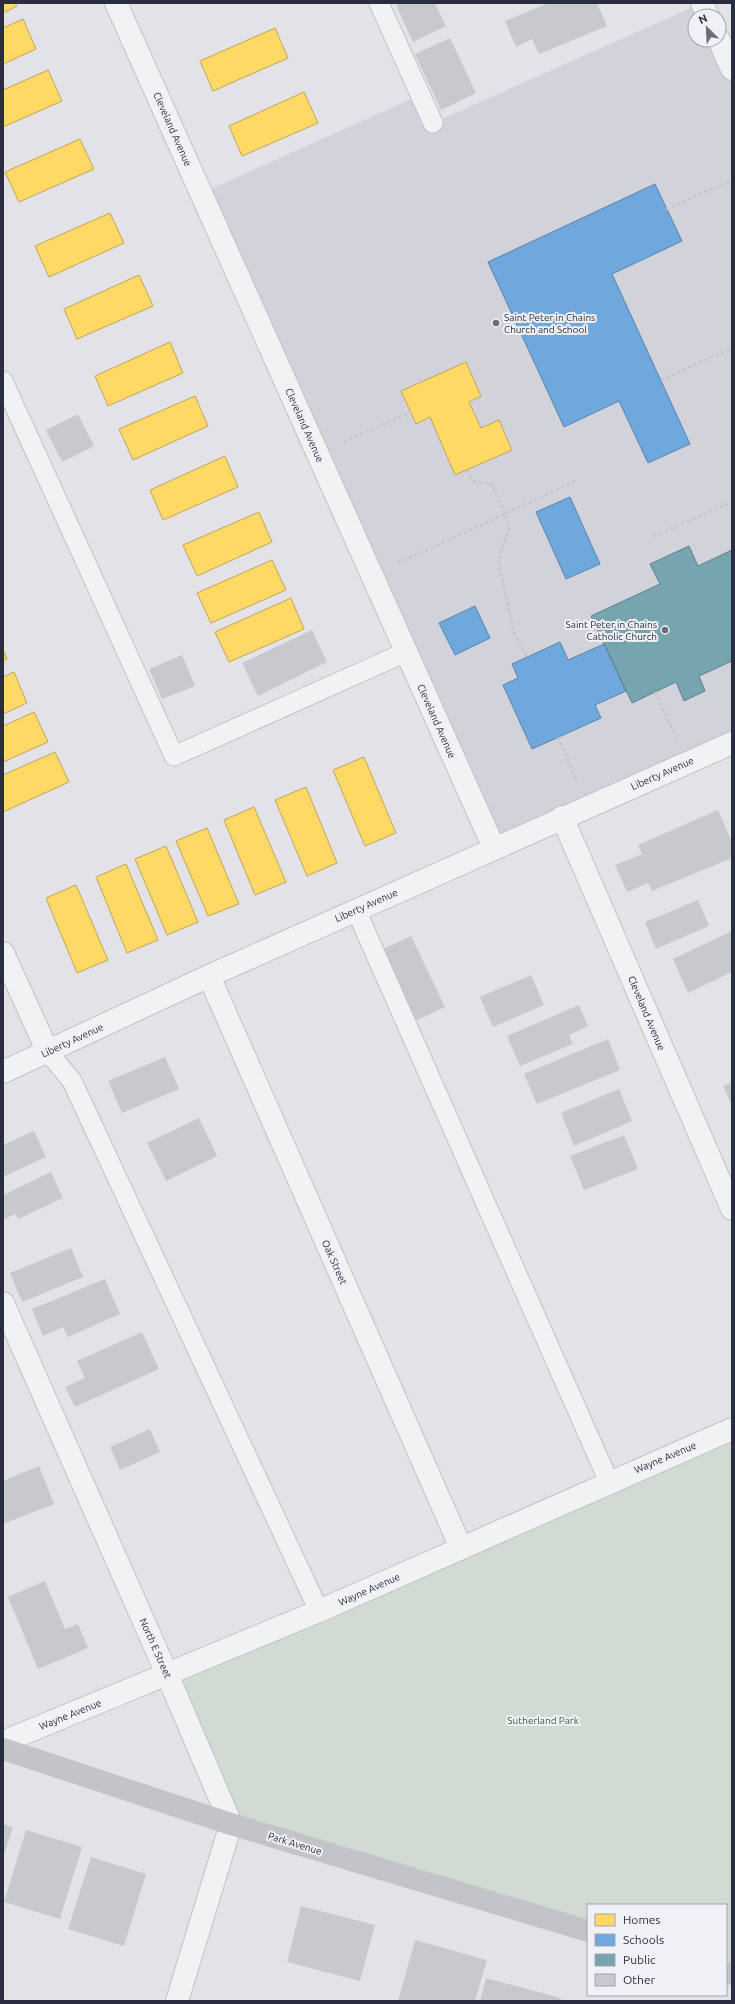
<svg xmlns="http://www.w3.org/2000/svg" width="735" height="2004" font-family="Ubuntu,sans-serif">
<rect width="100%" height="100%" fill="#e3e3e7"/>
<path fill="#d1d2da" d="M702 3 708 16H695V40H719L732 69V743L494 848 202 193 420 95 433 123Z"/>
<path fill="#d1dad3" d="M732 1429V1974L726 1973V1905H588V1931L231 1824 167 1674Z"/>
<path fill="#ffd966" stroke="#bfa55a" d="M3 3H15L17 6 3 13Z
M23 19 36 49 3 64V28Z
M275 28 288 58 213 91 200 61Z
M48 70 62 101 3 127V90Z
M304 92 318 123 242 156 229 126Z
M80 139 94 169 19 202 5 172Z
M110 213 124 243 49 277 35 246Z
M139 275 153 306 77 339 64 309Z
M170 342 183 373 108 406 95 376Z
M466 362 481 396 469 402 481 428 499 420 512 450 455 475 430 417 416 424 401 391Z
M195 396 208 426 133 460 119 429Z
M225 456 238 487 163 520 150 490Z
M259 512 272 542 197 576 183 545Z
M272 560 286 590 211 623 197 593Z
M291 598 304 629 229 662 215 632Z
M3 649 7 659 3 661Z
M14 672 27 703 3 714V677Z
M34 712 48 742 3 762V726Z
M55 752 69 782 3 812V775Z
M364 757 396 833 365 846 333 770Z
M306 787 337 863 307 876 275 800Z
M254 807 286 882 255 895 224 820Z
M207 828 239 904 208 916 176 841Z
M166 846 198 922 167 935 135 859Z
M126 864 158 940 127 953 96 877Z
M76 885 108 960 77 973 46 898Z"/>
<path fill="#6fa8dc" stroke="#5a83ad" d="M655 184 682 241 612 274 690 444 648 463 619 401 564 427 488 262Z
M570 497 600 564 566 579 536 512Z
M475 606 490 638 455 655 439 623Z
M560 642 568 660 604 644 626 691 595 705 601 718 532 749 503 685 518 678 512 664Z"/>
<path fill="#76a5af" stroke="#5f818d" d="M689 546 698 566 732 550V661L699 676 705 691 684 701 676 682 632 703 591 616 660 584 650 564Z"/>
<path fill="#c8c9ce" d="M400 3H435L446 26 413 42 396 5Z
M548 3H597L607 26 539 54 532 39 516 47 505 21Z
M450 38 476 93 441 110 415 54Z
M78 414 94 446 62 462 46 430Z
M312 630 327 662 258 696 242 663Z
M182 655 195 686 162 699 149 669Z
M718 810 732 842V858L652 891 648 883 627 892 615 865 642 854 638 845Z
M698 900 709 926 656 949 645 922Z
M732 931V972L688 993 673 959Z
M411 936 445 1007 411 1023 377 952Z
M531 975 544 1005 493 1027 480 997Z
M579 1005 588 1026 569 1035 573 1044 520 1066 507 1036Z
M608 1039 620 1070 537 1104 524 1074Z
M165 1057 179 1089 122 1113 108 1081Z
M732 1082V1106L723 1086Z
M619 1089 632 1121 574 1146 561 1113Z
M199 1118 217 1156 166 1181 147 1143Z
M34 1131 46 1157 3 1177V1145Z
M624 1135 638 1169 584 1190 570 1156Z
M51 1172 63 1198 18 1219 15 1214 3 1220V1195Z
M71 1248 83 1277 22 1302 10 1273Z
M105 1279 120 1314 68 1337 63 1327 43 1336 32 1309Z
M142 1332 159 1369 75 1407 65 1387 85 1378 77 1361Z
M150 1429 160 1452 120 1470 110 1447Z
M39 1466 54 1504 3 1524V1481Z
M45 1581 65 1629 78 1624 88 1648 38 1669 8 1597Z
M3 1824 13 1827 3 1858Z
M26 1830 82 1847 60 1919 4 1902Z
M91 1857 146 1874 124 1946 68 1929Z
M301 1906 375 1925 360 1981 287 1962Z
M415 1940 487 1960 475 2001H398Z
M486 1978 561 1998 560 2001H480Z"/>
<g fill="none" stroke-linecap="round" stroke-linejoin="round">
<defs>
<path id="service" d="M379 3 433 123
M3 381 174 756 406 652
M356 910 609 1482
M48 1052 72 1081 319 1611"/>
<path id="minor" d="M116 3 494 848
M702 3 708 16
M719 40 732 69
M562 817 732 1209
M3 953 48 1052
M209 976 461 1548
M3 1072 209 976 732 743
M3 1303 167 1674 231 1824 177 2001
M3 1742 319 1611 732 1429"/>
</defs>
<use href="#service" stroke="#c1c1c5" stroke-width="21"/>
<use href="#minor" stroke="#c1c1c5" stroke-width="24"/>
<path stroke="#c4c4ca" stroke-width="2.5" stroke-dasharray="3 3" stroke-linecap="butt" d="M666 209 732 180
M661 380 732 348
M344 442 411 412
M467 470 473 481 491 484 505 514 509 528 498 560 514 633 527 657
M654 536 732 502
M398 563 576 481
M655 692 676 737
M558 737 577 781"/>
<use href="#service" stroke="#f1f2f4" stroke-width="19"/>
<use href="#minor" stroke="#f1f2f4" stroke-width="22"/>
<path stroke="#c3c4c8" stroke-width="22" d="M3 1749 231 1824 588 1931
M726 1973 732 1974"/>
</g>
<g fill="#6b6d7a" stroke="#f0f1f6" stroke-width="1.5">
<circle cx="496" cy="323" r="4"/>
<circle cx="665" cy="630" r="4"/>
</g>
<g text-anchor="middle" stroke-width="4" stroke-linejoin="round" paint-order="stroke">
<g font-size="10" fill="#2a2d3f" stroke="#f0f1f6">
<text transform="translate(173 129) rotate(66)" y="4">Cleveland Avenue</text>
<text transform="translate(305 425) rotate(66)" y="4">Cleveland Avenue</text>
<text transform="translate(437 721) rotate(66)" y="4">Cleveland Avenue</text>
<text transform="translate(662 773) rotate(-24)" y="4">Liberty Avenue</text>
<text transform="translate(366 905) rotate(-24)" y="4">Liberty Avenue</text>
<text transform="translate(647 1013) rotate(67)" y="4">Cleveland Avenue</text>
<text transform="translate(72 1040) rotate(-25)" y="4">Liberty Avenue</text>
<text transform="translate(335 1262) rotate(66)" y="4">Oak Street</text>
<text transform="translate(665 1457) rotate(-23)" y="4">Wayne Avenue</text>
<text transform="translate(369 1589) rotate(-24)" y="4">Wayne Avenue</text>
<text transform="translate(156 1648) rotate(66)" y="4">North E Street</text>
<text transform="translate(70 1714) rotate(-22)" y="4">Wayne Avenue</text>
<text transform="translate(295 1843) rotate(17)" y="4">Park Avenue</text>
</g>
<g font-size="10" fill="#2a2d3f" stroke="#f0f1f6" text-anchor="start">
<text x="504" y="321">Saint Peter in Chains<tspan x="504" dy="12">Church and School</tspan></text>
<text x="657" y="628" text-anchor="end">Saint Peter in Chains<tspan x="657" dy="12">Catholic Church</tspan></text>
</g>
<g font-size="10" fill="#395a3a" stroke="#f0f1f6">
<text x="543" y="1724">Sutherland Park</text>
</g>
</g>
<rect width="735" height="2004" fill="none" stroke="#2a2d3f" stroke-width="8"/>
<rect x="587" y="1904" width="140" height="92" fill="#f0f1f6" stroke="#a1a3ad"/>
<rect x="595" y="1914" width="20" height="12" fill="#ffd966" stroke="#a1a3ad"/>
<text x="623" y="1924" font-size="12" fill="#2a2d3f">Homes</text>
<rect x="595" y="1934" width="20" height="12" fill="#6fa8dc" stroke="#a1a3ad"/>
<text x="623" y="1944" font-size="12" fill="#2a2d3f">Schools</text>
<rect x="595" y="1954" width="20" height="12" fill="#76a5af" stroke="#a1a3ad"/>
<text x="623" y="1964" font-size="12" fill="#2a2d3f">Public</text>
<rect x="595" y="1974" width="20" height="12" fill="#c8c9ce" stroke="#a1a3ad"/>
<text x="623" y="1984" font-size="12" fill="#2a2d3f">Other</text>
<g transform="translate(707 28) rotate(336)"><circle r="19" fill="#f0f1f6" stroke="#a1a3ad"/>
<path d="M0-3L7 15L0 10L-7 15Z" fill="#6b6d7a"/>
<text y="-6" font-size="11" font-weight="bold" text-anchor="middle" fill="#2a2d3f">N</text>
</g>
</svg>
